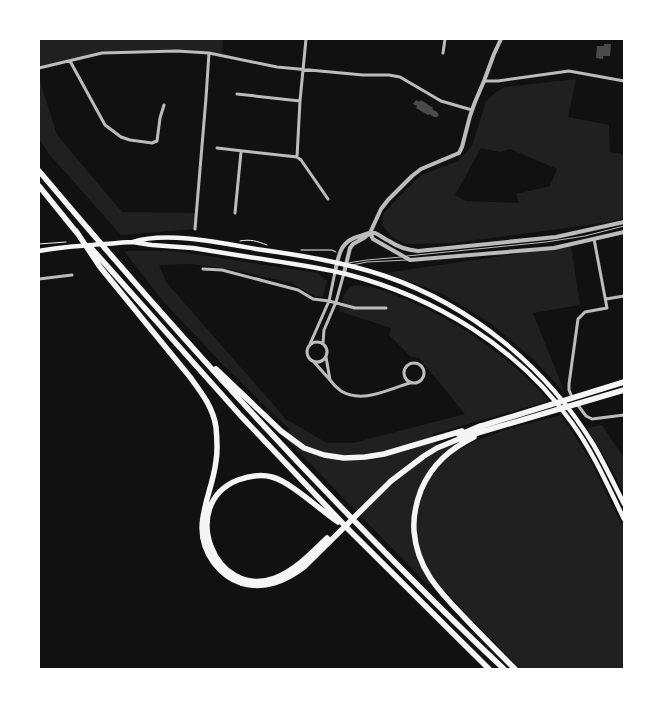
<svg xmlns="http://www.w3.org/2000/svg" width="663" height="708" font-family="Ubuntu,sans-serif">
<rect width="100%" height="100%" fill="#111"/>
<path fill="#202020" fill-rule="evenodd" d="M39 39H223L222 56 177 51 102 53 39 67V71Z
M39 78 57 135 122 212 196 213 195 229 121 235 49 154 39 139Z
M576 79 568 117 609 125 610 152 624 154V218L610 222 453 243 405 244 392 237 382 225 384 213 392 204 421 175 458 161 472 146 486 101 495 93 505 87ZM481 148 500 152 510 149 557 169 550 186 516 194 519 203 466 201 455 195Z
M571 246 580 305 533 313 565 393 533 359 493 325 443 294 385 273Z
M124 251H174L317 273 327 281 323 297 314 296 292 283 225 268 192 264 159 265 166 282 286 419 327 443H353L465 414 419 358 411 357 389 335 391 328 339 311C342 303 344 288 353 286 362 283 382 290 390 293 451 316 506 353 549 401L433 434 438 451 452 445 461 449C487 432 530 424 561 415L589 458 624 530V668L622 669H521L465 613 439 584H427L285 438 289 429 226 368 163 301Z
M602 425 624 458V495L615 475 587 428Z"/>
<path fill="#4a4a4a" d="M604 44H611L610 56H603V59L596 58 597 46H604Z
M416 100 419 102 421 100 433 108 432 109 437 112 439 115 437 117H434L429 114 428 115 416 108 417 106 413 104Z"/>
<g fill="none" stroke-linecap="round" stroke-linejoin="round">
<path stroke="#f5f5f5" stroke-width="1" d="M240 241C250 239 257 241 267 245
M39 244 66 242
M301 250H332L336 252"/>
<path stroke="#bcbcbc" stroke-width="1" d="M407 256 546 242 585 236 624 226
M348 263 367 260 401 257
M352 265 367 262 407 260"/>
<path stroke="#bcbcbc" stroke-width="3" d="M443 53 445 39
M70 61 105 125 121 137 130 140 152 143 157 141 160 118 164 105
M39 68 102 53 177 51 209 53 277 67 363 75H389L400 77 441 101 472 110
M484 81H498L569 71 624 81
M237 94 300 101
M217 148 297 157 301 160 328 199
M297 157 300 101 306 39
M235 213 241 152
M195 229 206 98 209 53
M203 269 222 270 298 290 313 299 329 301 355 308H386
M39 279 72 275
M606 299 624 296
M307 352a10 10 0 1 1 20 0a10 10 0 1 1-20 0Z
M323 343 324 330 336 302 344 273
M310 344 329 301 335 272
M314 362 330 380 326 357
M404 373a10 10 0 1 1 20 0a10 10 0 1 1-20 0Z
M330 380C333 384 337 388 341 391 363 404 388 389 410 383
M572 397 569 390V384L578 319 585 312 607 308 594 239
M577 404 586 416 592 419 624 415"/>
<path stroke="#bcbcbc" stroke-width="4" d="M370 233 373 239 410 260 554 248 624 232
M335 272C339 254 340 241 360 236 365 234 370 232 375 233 380 235 384 239 389 241 398 247 407 250 418 251L556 237 624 222
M344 273 350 248 353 244 364 238 370 233 381 209 388 200 412 176 421 169 459 153 462 147 470 116 475 102 484 81 494 54 501 39"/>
<path stroke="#f5f5f5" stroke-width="4.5" d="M133 242C166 231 222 243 256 249 299 255 344 262 385 276 472 306 545 366 593 444 604 463 614 484 624 504
M39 251C60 247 81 246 103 244 112 244 123 242 133 242 139 243 145 244 152 245 165 246 179 247 193 248 212 251 230 254 249 257 281 262 314 266 346 274 435 297 518 347 572 423 593 452 608 486 624 519"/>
<path stroke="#f5f5f5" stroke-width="5.5" d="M39 171C146 298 256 421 373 540 416 584 459 627 504 669
M39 186 77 233
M76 231 100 267 190 377C201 392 213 407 216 427 217 438 218 450 216 461 212 497 188 528 214 563 221 572 229 579 241 583 265 590 285 581 304 567L391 481 424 456 437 448 464 437 624 390
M92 249 240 415 350 531 489 669
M216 369 281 431 304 448 324 455 344 458 365 457 384 454 462 431
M478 427 624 382
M459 435 480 426
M474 437C450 449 432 464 421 490 416 503 413 516 414 531 417 569 439 591 464 617 481 635 498 652 515 669
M327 538C311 553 296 570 275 578 215 601 177 504 238 480 249 476 261 474 272 477 291 482 320 510 338 522"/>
</g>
<rect width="663" height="708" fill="none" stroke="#ffffff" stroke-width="80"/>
</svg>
